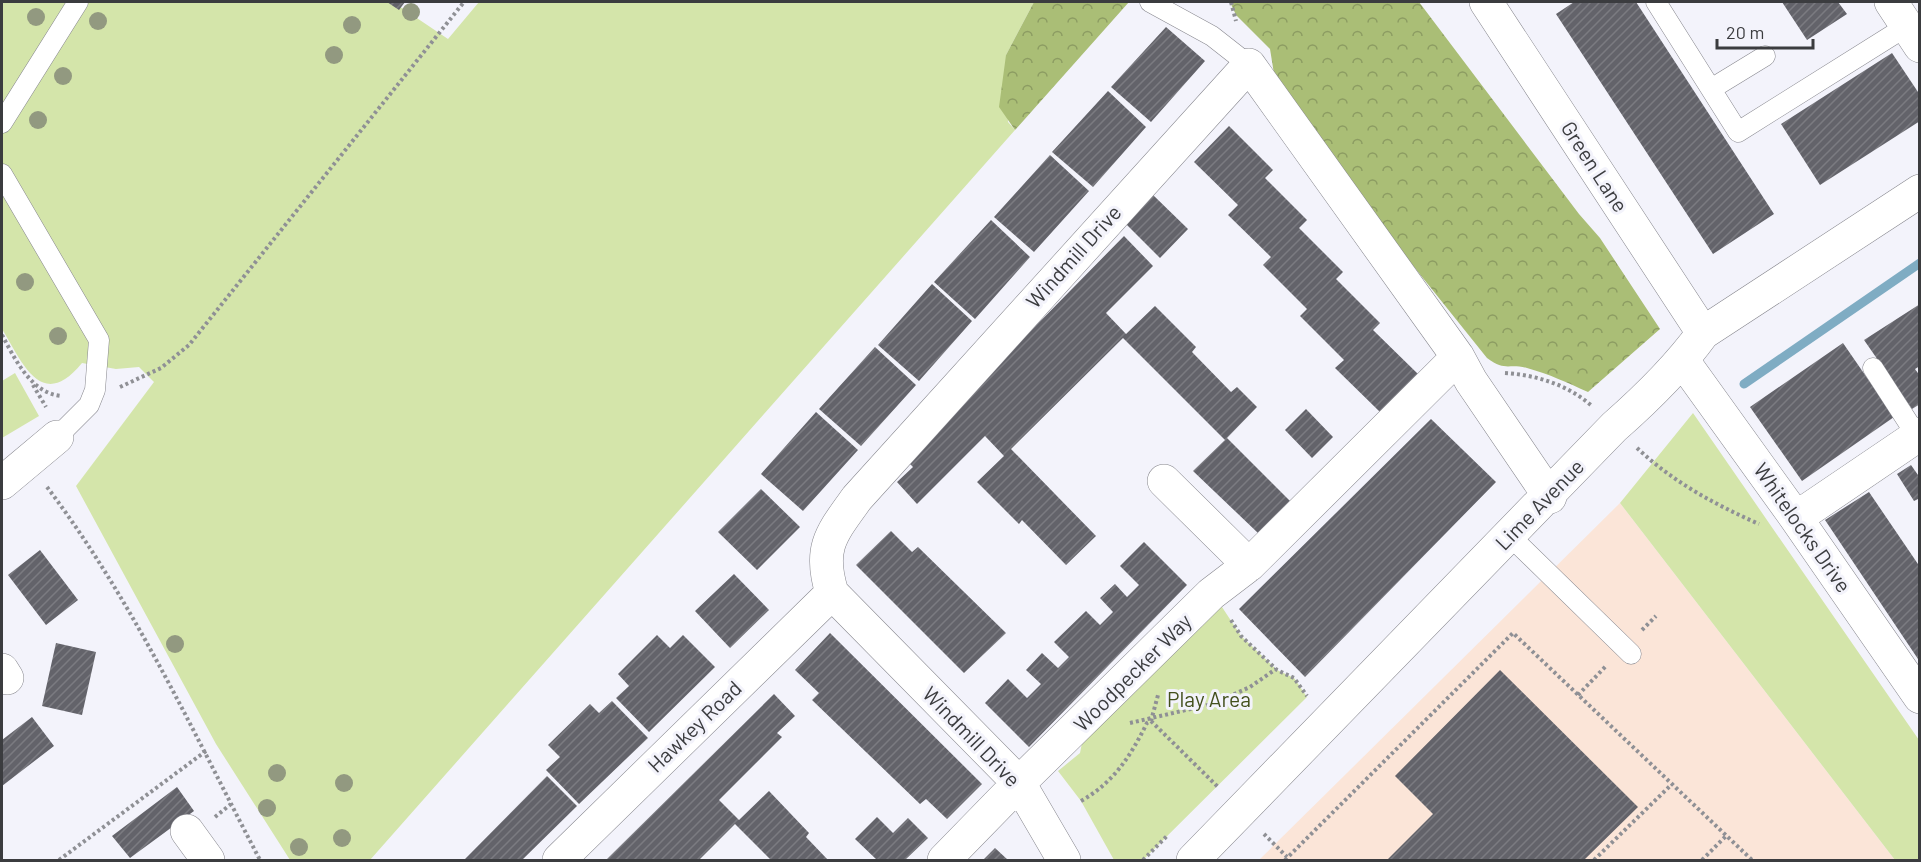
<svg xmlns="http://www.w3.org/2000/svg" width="1921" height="862" font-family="Barlow,sans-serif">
<defs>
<pattern id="forest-crowns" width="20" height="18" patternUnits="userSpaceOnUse" patternTransform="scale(1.5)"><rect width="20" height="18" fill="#aabe76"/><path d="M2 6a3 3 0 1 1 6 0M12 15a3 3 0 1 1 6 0" fill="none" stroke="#8c9c62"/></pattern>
<pattern id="building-hatch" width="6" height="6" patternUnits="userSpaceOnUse" patternTransform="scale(1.5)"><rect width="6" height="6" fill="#63636a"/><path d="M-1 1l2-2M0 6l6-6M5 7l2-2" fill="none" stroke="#7b7b81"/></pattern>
</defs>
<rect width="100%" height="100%" fill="#f3f3fb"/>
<path fill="#fbe5d8" d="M1620 503 1895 860H1259Z"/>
<path fill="#d4e5aa" d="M2 2H393L448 39 479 2H1034L1006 55 1008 122 1015 130 370 860H290L216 744 76 486 154 382 139 367 116 369 82 363C42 412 23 364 2 329Z
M15 373 39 416 2 438V381Z
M1693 413 1919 740V860H1895L1620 503Z
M1214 606 1222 607 1241 636 1277 670 1294 678 1307 697 1143 860H1114L1081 801 1058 771 1080 753 1084 733Z"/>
<path fill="url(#forest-crowns)" d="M1034 2H1129L1015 130 999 107 1006 55Z
M1230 2H1419L1579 214 1600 238 1660 329 1588 392C1568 383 1549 374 1527 368 1508 363 1506 372 1487 358L1362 202 1276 86 1270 49 1236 15Z"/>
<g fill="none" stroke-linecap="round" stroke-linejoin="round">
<path stroke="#7facc3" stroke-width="9" d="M1744 384 1920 263"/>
</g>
<path fill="url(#building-hatch)" d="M387 2H405L399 10Z
M1574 2H1636L1774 214 1713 254 1556 14Z
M1782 2H1838L1847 14 1807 40Z
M1166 27 1205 61 1151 122 1111 87Z
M1892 53 1920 95V121L1820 185 1781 124Z
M1108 91 1146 127 1093 187 1052 152Z
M1229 126 1273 170 1265 178 1307 220 1299 228 1343 272 1336 279 1380 323 1373 330 1418 374 1380 412 1335 368 1344 360 1300 316 1307 309 1263 265 1271 257 1228 215 1238 205 1194 162Z
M1050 155 1089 191 1034 252 994 217Z
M1152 194 1188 229 1160 258 1124 222Z
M991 220 1030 257 975 319 934 282Z
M1124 236 1153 266 1106 313 1126 334 1155 306 1196 347 1192 352 1231 392 1237 387 1257 407 1227 438 1290 501 1258 533 1193 471 1225 440 1123 338 1011 449 1096 536 1066 565 1022 520 1019 524 977 482 1004 456 985 436 917 504 897 482 913 467 905 459Z
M932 284 972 321 919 381 878 345Z
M1920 304V366L1915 369 1920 376V404L1912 409 1864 340Z
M1843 343 1894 417 1802 481 1750 407Z
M875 347 916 385 861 446 819 409Z
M1306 409 1333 437 1312 458 1285 430Z
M816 412 858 450 803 511 761 474Z
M1431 419 1496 482 1305 677 1239 609Z
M1911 465 1918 475 1920 474V498L1914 501 1897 474Z
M761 489 800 527 757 570 718 532Z
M1869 492 1920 567V662L1825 520Z
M891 531 912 552 918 547 1006 633 964 673 856 565Z
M1144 542 1187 585 1029 747 985 703 1008 679 1027 698 1041 684 1026 670 1042 653 1058 668 1069 657 1054 642 1086 611 1100 625 1113 612 1100 598 1115 584 1127 597 1139 585 1120 566Z
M40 550 78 600 46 625 8 575Z
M734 574 769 610 730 648 695 611Z
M830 633 982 784 947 819 926 799 920 804 812 700 819 693 795 670Z
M657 635 670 648 683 635 715 667 649 732 616 698 629 686 618 674Z
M56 643 96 652 82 715 42 706Z
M1500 670 1638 807 1584 860H1387L1433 814 1395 776Z
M774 694 795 716 777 733 782 737 719 800 739 820 769 791 809 833 806 837 828 860H771L735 824 699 860H606Z
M612 701 648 738 579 804 546 770 560 757 548 745 590 704 599 713Z
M32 717 54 746 2 786V740Z
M547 776 577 806 522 860H464Z
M177 787 194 811 130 858 112 836Z
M877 817 893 833 908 818 928 838 905 860H877L855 839Z
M995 848 1008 860H983Z"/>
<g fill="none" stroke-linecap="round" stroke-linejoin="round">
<defs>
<path id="service" d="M1150 2 1212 36 1249 65
M1656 2 1738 132 1907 26
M1711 89 1765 56
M2 123 78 2
M2 174 99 340 95 390 89 405 57 437
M1873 368 1917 436
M1510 536 1631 654"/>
<path id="minor" d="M1486 2 1703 333
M1891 2 1920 46
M1683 361 1796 518 1920 697
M1164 481 1249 565
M2 483 57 437
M1796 518 1920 434
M2 670 7 678
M187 831 208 860
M559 860 832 593
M944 860 1019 783 1211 594 1249 565 1458 357
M1064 860 1019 783 832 593C818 548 831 534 857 498L1249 65 1458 357 1471 381 1550 497
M1193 860 1614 427C1647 398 1677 369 1703 333L1920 191"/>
</defs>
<use href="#service" stroke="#86868d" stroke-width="21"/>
<use href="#minor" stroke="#86868d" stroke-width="34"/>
<path stroke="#8f9095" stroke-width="4" stroke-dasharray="3 3" stroke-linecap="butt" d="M1231 2 1236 21
M2 335C15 359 31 393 61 396
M1505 373C1537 375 1568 385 1592 406
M33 385 46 407
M120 387 161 368 189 345 464 2
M1637 448C1673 482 1714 504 1759 524
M47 487C134 602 194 734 260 860
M1231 620 1241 636 1277 670 1294 678 1307 696
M1642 630 1656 616
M1578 695 1607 665
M1151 721 1219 788
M1130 723 1212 704 1250 687 1276 669
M1081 801C1114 782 1130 757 1147 723L1151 721 1158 695
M215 817 231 804
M1264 834 1287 857
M59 860 206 751
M1143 860 1167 836
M1285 860 1513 633 1752 860
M1594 860 1671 785
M1702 860 1726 836"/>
<use href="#service" stroke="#fff" stroke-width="20"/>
<use href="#minor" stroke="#fff" stroke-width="33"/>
</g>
<g fill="#929980">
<circle cx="411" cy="12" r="9"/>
<circle cx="36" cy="17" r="9"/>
<circle cx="98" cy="21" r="9"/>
<circle cx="352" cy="25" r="9"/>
<circle cx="334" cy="55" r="9"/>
<circle cx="63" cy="76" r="9"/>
<circle cx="38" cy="120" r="9"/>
<circle cx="25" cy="282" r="9"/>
<circle cx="58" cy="336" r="9"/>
<circle cx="175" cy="644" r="9"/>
<circle cx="277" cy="773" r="9"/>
<circle cx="344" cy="783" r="9"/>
<circle cx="267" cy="808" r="9"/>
<circle cx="342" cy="838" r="9"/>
<circle cx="299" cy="847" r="9"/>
</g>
<g text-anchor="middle" stroke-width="6" stroke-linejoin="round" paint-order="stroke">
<g font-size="21" fill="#3b3c3f" stroke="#f3f3fb">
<text transform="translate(1594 167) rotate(57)" y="7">Green Lane</text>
<text transform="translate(1074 257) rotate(-48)" y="7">Windmill Drive</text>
<text transform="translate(1540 505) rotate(-46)" y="7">Lime Avenue</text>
<text transform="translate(1802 528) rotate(55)" y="7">Whitelocks Drive</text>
<text transform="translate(1133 673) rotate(-45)" y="7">Woodpecker Way</text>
<text transform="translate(695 727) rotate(-44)" y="7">Hawkey Road</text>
<text transform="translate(971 737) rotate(46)" y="7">Windmill Drive</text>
</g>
<g font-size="21" fill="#43501c" stroke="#f3f3fb">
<text x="1209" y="707">Play Area</text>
</g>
</g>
<rect width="1921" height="862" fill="none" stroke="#3b3c3f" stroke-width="6"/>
<path d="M1717 39v9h96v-9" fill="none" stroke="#3b3c3f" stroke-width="3"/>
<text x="1726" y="39" font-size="18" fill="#3b3c3f" stroke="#f3f3fb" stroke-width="4.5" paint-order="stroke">20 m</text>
</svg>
